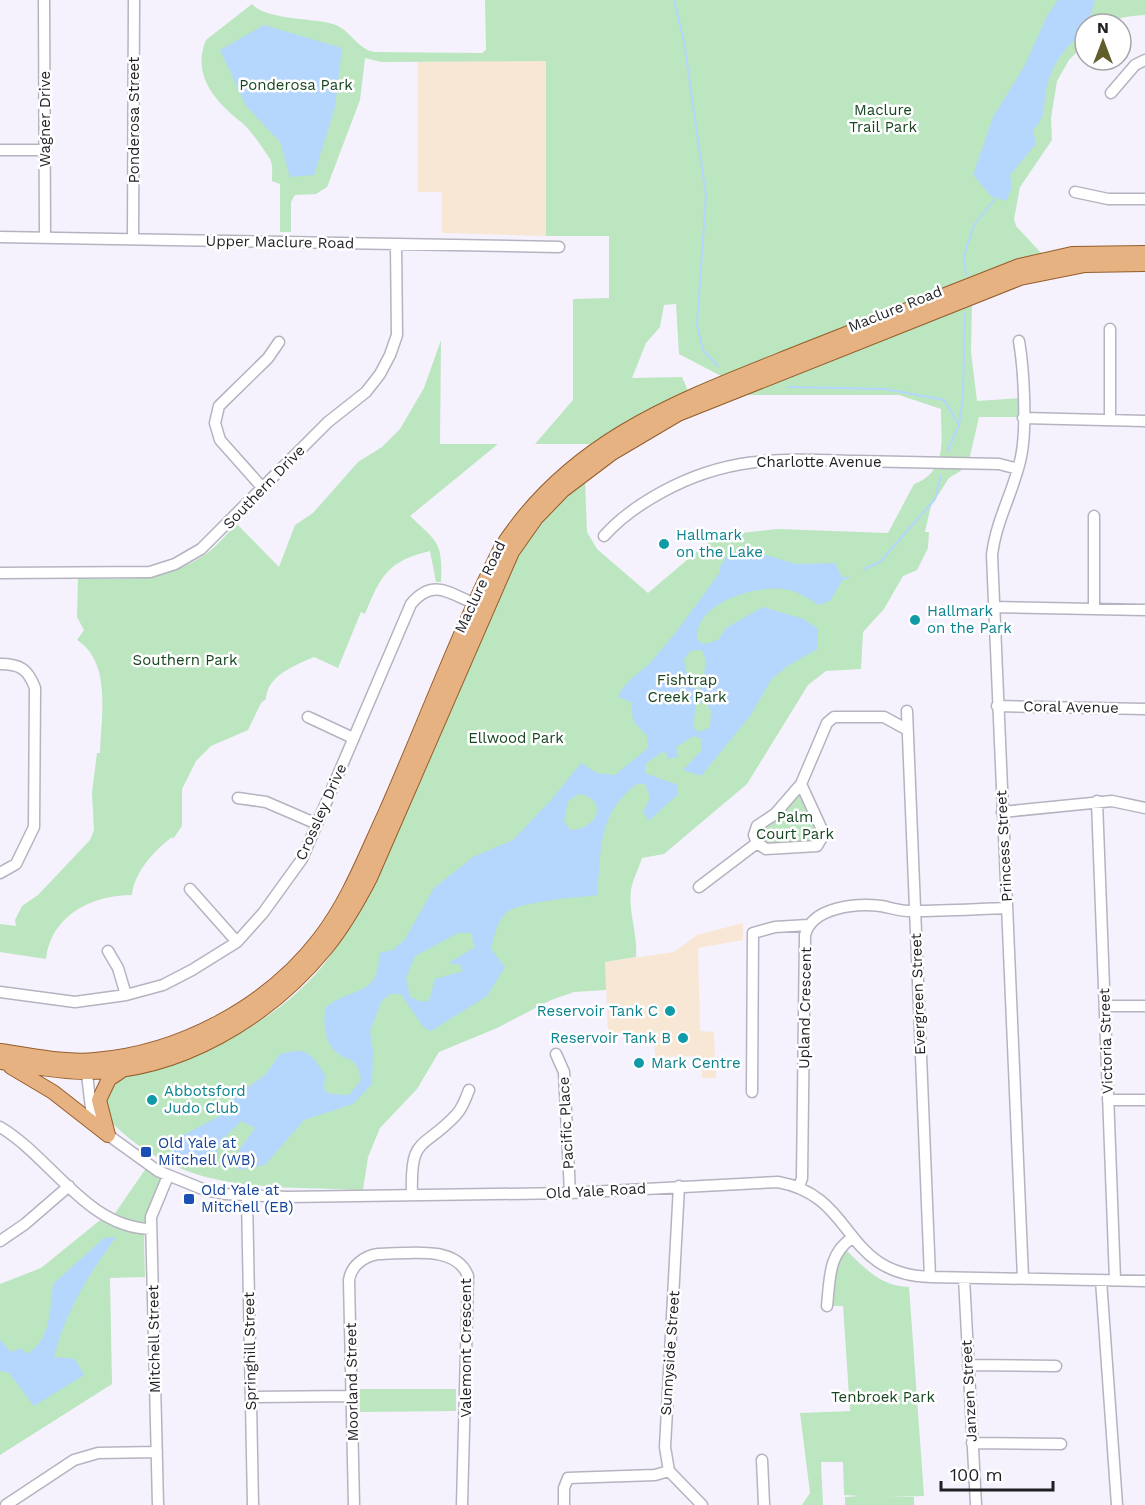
<svg xmlns="http://www.w3.org/2000/svg" width="1145" height="1505" font-family="'Work Sans',sans-serif">
<rect width="100%" height="100%" fill="#f5f2fe"/>
<path fill="#f8e7d5" d="M546 60V236L442 233V192H418V62Z
M743 923V940L698 948 700 1031 714 1032 716 1078H702L701 1056 655 1057 654 1038 608 1033 605 962 674 952 697 935Z"/>
<path fill="#bbe6bf" d="M485 0H1145V15C1122 15 1108 24 1085 24V44L1069 60 1057 81 1051 118 1052 140 1020 187 1014 219 1016 226 1042 254 721 376 679 354 676 304 664 305 660 327 646 343 632 378 682 377 688 391 633 418 590 444H535L573 400V299L609 298V236H546V61L381 62 365 58 360 100 327 187 316 194 295 195 291 202V232H280V184L272 181C272 175 273 164 270 159 262 147 252 131 241 122 216 102 191 75 206 40L252 4C265 20 312 18 333 24 351 30 356 48 374 52L482 53 486 50Z
M972 302 971 352 977 401 1022 398V417H979L970 456 962 470 949 478 931 506 925 532H929L928 548 917 570 903 576 884 609 863 632 861 669 826 671 808 685 747 784 664 854 642 858C639 868 633 879 631 890 628 912 638 934 636 957L605 962 606 990 574 992 551 1000 497 1028 439 1052 417 1089 380 1128 368 1157 363 1190C267 1185 187 1196 112 1123 102 1113 102 1092 113 1082 128 1068 170 1065 190 1057 238 1039 288 1007 321 968 339 946 353 920 368 896L515 559C534 528 557 504 585 481L587 532 597 549 648 593 707 543 723 535 777 529 888 533 914 484C948 471 941 440 941 409L899 395H745Z
M441 340 440 444H498L410 516C437 542 443 541 441 582H436L430 551C388 561 381 575 365 614L361 612 338 668 314 657C296 665 267 675 266 699L261 703 248 730 211 746 196 761 182 789V826L173 839 172 837C154 851 134 872 132 895 92 895 51 915 46 959L0 952V924L16 926 15 920 22 906 38 895 90 840 94 830 92 793 97 753H100C101 717 112 662 77 640L84 630 77 617 78 579C123 579 164 582 203 556 216 548 226 534 237 524L279 567 295 525 313 513 358 462 382 447 400 429 424 388Z
M797 793H800L821 834 814 843 769 845 762 840 761 828Z
M147 1167 162 1176C141 1219 144 1231 145 1277L110 1278 112 1384 0 1455V1284L41 1268 99 1221 113 1216Z
M846 1250C866 1269 880 1286 909 1287L924 1496 888 1497H914V1505H845V1497L860 1496 844 1495 843 1462H821L823 1505H802L810 1493 800 1413 850 1411 843 1306H831L838 1257Z
M359 1389H456V1411L360 1412Z"/>
<path fill="#b5d6fd" fill-rule="evenodd" d="M1058 0H1095L1088 24H1085V31C1066 46 1053 62 1047 86 1042 105 1048 115 1033 130L1036 144 1010 175 1012 187 1006 201 991 196 973 175 993 117 1025 65 1047 16Z
M264 25 342 48 335 107 314 175 290 177 280 142 246 106 220 50Z
M756 552 796 564 835 563 843 579 830 601 818 605C809 598 796 591 784 589 756 585 693 603 697 640L704 644 718 640 726 628 763 607 804 619 818 629 817 649 786 667 771 680 750 716 701 776 683 770 701 751V739L694 736 676 747 678 757 669 759 664 751 645 764V773L678 785V794L649 821 643 812 650 798 645 784H637C596 815 602 849 597 895 576 898 517 901 505 914 496 923 494 938 491 949L505 967 487 996 431 1031 424 1028 401 994H391L382 1000 370 1031 373 1050 372 1084 353 1104 304 1120 265 1165 239 1170 235 1163 239 1150 255 1128 241 1121 220 1142 215 1160 206 1165 189 1157 172 1155 171 1146 184 1135 223 1114 236 1096 266 1074 280 1054C307 1047 310 1052 325 1075L324 1089 330 1094 349 1095 361 1080C356 1055 352 1064 337 1053 323 1041 324 1024 325 1008 351 986 380 998 379 953L393 950 405 939 434 888 473 857 513 840 552 799 581 763 597 773 615 775 648 748 647 736 633 721 631 702 618 697C624 681 644 671 655 657 679 630 699 601 720 572V567L729 553ZM702 650 706 661 704 673 709 678 698 691 689 684 684 660 690 651ZM706 702 711 712 710 727 700 732 693 728 696 703ZM579 794C610 800 597 830 570 830L564 821 568 801ZM458 933H471L475 947 449 963 460 965 463 971 435 979 429 1001H419L410 997 406 978 415 956Z
M116 1237C89 1274 65 1312 54 1357L75 1359 84 1375 34 1406 9 1373 0 1371V1340L11 1352 21 1348 27 1354C51 1340 50 1309 53 1284L104 1238Z"/>
<g fill="none" stroke-linecap="round" stroke-linejoin="round">
<path stroke="#b5d6fd" stroke-width="2" d="M674 0 684 42 706 196 697 325 703 350 718 366
M966 275 964 256 974 225 998 195
M788 387 885 389 944 400 959 425
M948 450 959 425 963 396 965 313
M864 569 880 562 935 499 941 476
M841 580 848 577"/>
<defs>
<path id="minor" d="M44 0 45 238
M1111 93 1135 65 1145 60
M0 150H46
M1075 192 1108 199H1145
M0 237 559 247
M133 239 134 0
M1110 329V420
M1019 341C1024 370 1027 429 1021 457 1014 491 996 520 992 555L1023 1278
M1023 418 1145 421
M261 486 220 440 215 423 219 406 268 358 279 342
M604 536C620 518 640 504 662 492 730 455 782 459 857 461 904 462 952 463 999 464L1018 469
M0 573 150 572 175 564 201 549 328 422 366 392 380 374 390 355 397 335 396 245
M993 607 1145 610
M1094 608V516
M0 664C20 664 28 669 35 688L34 827 16 864 0 873
M997 706 1145 709
M907 711 930 1277
M308 717 353 738
M801 784 824 834 817 846 766 849 757 843 754 835 757 826 775 814 801 784 827 723 834 717H884L906 729
M238 798 266 802 317 824
M1097 801 1115 1280
M1002 812 1112 801 1145 808
M699 887 757 843
M190 889 237 942
M108 951 118 968 126 995
M0 992 75 1002 126 995 163 985 192 970 237 942 263 913 302 859 411 604C433 578 449 593 475 604
M1105 1006H1145
M556 1054 564 1072 570 1193
M86 1066 91 1108 108 1135 158 1171 205 1190 225 1194 287 1197 570 1193 778 1182C857 1196 841 1274 930 1277L1145 1281
M752 1092 753 933 775 927 808 925
M1108 1100H1145
M0 1127C51 1157 87 1228 151 1229
M679 1186 665 1447 669 1471 702 1505
M799 1187 802 1178 805 935C812 907 856 903 881 906 892 908 903 912 914 911 945 911 976 909 1007 908
M412 1195C410 1135 422 1151 456 1115 462 1109 466 1098 469 1090
M247 1197 253 1505
M0 1241 25 1224 69 1186
M964 1278 976 1505
M1101 1280 1117 1505
M827 1306C830 1279 828 1254 852 1238
M968 1365 1056 1366
M251 1397 352 1396
M972 1443 1061 1444
M762 1460 764 1504
M6 1505 74 1460 98 1453 157 1452
M158 1505 151 1217 168 1176
M354 1505 349 1280C351 1266 364 1256 378 1254 406 1254 456 1244 468 1276L462 1505
M564 1505V1488L568 1478 655 1475 669 1471"/>
<path id="major" d="M0 1051C31 1055 63 1063 95 1060 180 1053 267 1007 320 938 349 900 365 857 385 814 424 726 458 634 501 548 573 436 686 398 803 351 875 322 947 294 1019 266L1072 254 1145 253
M0 1062C28 1066 58 1072 86 1072 178 1073 269 1018 326 948 344 926 357 903 370 878L512 552 536 518 563 490 612 453 678 414 1020 278 1085 265 1145 264
M11 1067 53 1092 108 1135
M108 1135 99 1100 109 1079 121 1071"/>
</defs>
<use href="#minor" stroke="#b6b3c0" stroke-width="13"/>
<use href="#major" stroke="#965d2b" stroke-width="16"/>
<use href="#minor" stroke="#fff" stroke-width="10"/>
<use href="#major" stroke="#e6b282" stroke-width="14"/>
</g>
<g fill="#0f9aa8" stroke="#fff" stroke-width="2">
<circle cx="664" cy="544" r="6"/>
<circle cx="915" cy="620" r="6"/>
<circle cx="670" cy="1011" r="6"/>
<circle cx="683" cy="1038" r="6"/>
<circle cx="639" cy="1063" r="6"/>
<circle cx="152" cy="1100" r="6"/>
</g>
<g fill="#1a4fb4" stroke="#fff" stroke-width="2">
<rect x="140" y="1146" width="12" height="12" rx="3"/>
<rect x="183" y="1193" width="12" height="12" rx="3"/>
</g>
<g text-anchor="middle" stroke-width="5" stroke-linejoin="round" paint-order="stroke">
<g font-size="15" fill="#174620" stroke="#fff">
<text x="296" y="90">Ponderosa Park</text>
<text x="883" y="115">Maclure<tspan x="883" dy="17">Trail Park</tspan></text>
<text x="185" y="665">Southern Park</text>
<text x="687" y="685">Fishtrap<tspan x="687" dy="17">Creek Park</tspan></text>
<text x="516" y="743">Ellwood Park</text>
<text x="795" y="822">Palm<tspan x="795" dy="17">Court Park</tspan></text>
<text x="883" y="1402">Tenbroek Park</text>
</g>
<g font-size="15" fill="#201f24" stroke="#fff">
<text transform="translate(45 119) rotate(-90)" y="5">Wagner Drive</text>
<text transform="translate(134 120) rotate(-90)" y="5">Ponderosa Street</text>
<text transform="translate(280 242) rotate(1)" y="5">Upper Maclure Road</text>
<text transform="translate(895 309) rotate(-22)" y="5">Maclure Road</text>
<text x="819" y="467">Charlotte Avenue</text>
<text transform="translate(264 487) rotate(-46)" y="5">Southern Drive</text>
<text transform="translate(480 587) rotate(-65)" y="5">Maclure Road</text>
<text transform="translate(1071 707) rotate(1)" y="5">Coral Avenue</text>
<text transform="translate(321 812) rotate(-66)" y="5">Crossley Drive</text>
<text transform="translate(1004 846) rotate(-93)" y="5">Princess Street</text>
<text transform="translate(918 994) rotate(-92)" y="5">Evergreen Street</text>
<text transform="translate(805 1008) rotate(-89)" y="5">Upland Crescent</text>
<text transform="translate(1106 1041) rotate(-92)" y="5">Victoria Street</text>
<text transform="translate(566 1123) rotate(-93)" y="5">Pacific Place</text>
<text transform="translate(596 1191) rotate(-3)" y="5">Old Yale Road</text>
<text transform="translate(154 1339) rotate(-91)" y="5">Mitchell Street</text>
<text transform="translate(466 1348) rotate(-90)" y="5">Valemont Crescent</text>
<text transform="translate(250 1351) rotate(-91)" y="5">Springhill Street</text>
<text transform="translate(670 1353) rotate(-86)" y="5">Sunnyside Street</text>
<text transform="translate(352 1382) rotate(-91)" y="5">Moorland Street</text>
<text transform="translate(969 1391) rotate(-93)" y="5">Janzen Street</text>
</g>
<g font-size="15" fill="#0d838f" stroke="#fff" text-anchor="start">
<text x="676" y="540">Hallmark<tspan x="676" dy="17">on the Lake</tspan></text>
<text x="927" y="616">Hallmark<tspan x="927" dy="17">on the Park</tspan></text>
<text x="658" y="1016" text-anchor="end">Reservoir Tank C</text>
<text x="671" y="1043" text-anchor="end">Reservoir Tank B</text>
<text x="651" y="1068">Mark Centre</text>
<text x="164" y="1096">Abbotsford<tspan x="164" dy="17">Judo Club</tspan></text>
</g>
<g font-size="15" fill="#164399" stroke="#fff" text-anchor="start">
<text x="158" y="1148">Old Yale at<tspan x="158" dy="17">Mitchell (WB)</tspan></text>
<text x="201" y="1195">Old Yale at<tspan x="201" dy="17">Mitchell (EB)</tspan></text>
</g>
</g>
<g transform="translate(1103 42)"><circle r="28" fill="#ffffff" stroke="#a6a5a7" stroke-width="1.5"/>
<path d="M0-4.5L10 22L0 15L-10 22Z" fill="#605e2a"/>
<text y="-9" font-size="16" font-weight="bold" text-anchor="middle" fill="#201f24">N</text>
</g>
<path d="M941 1481v9h112v-9" fill="none" stroke="#201f24" stroke-width="3"/>
<text x="950" y="1481" font-size="18" fill="#201f24" stroke="#ffffff" stroke-width="4.5" paint-order="stroke">100 m</text>
</svg>
